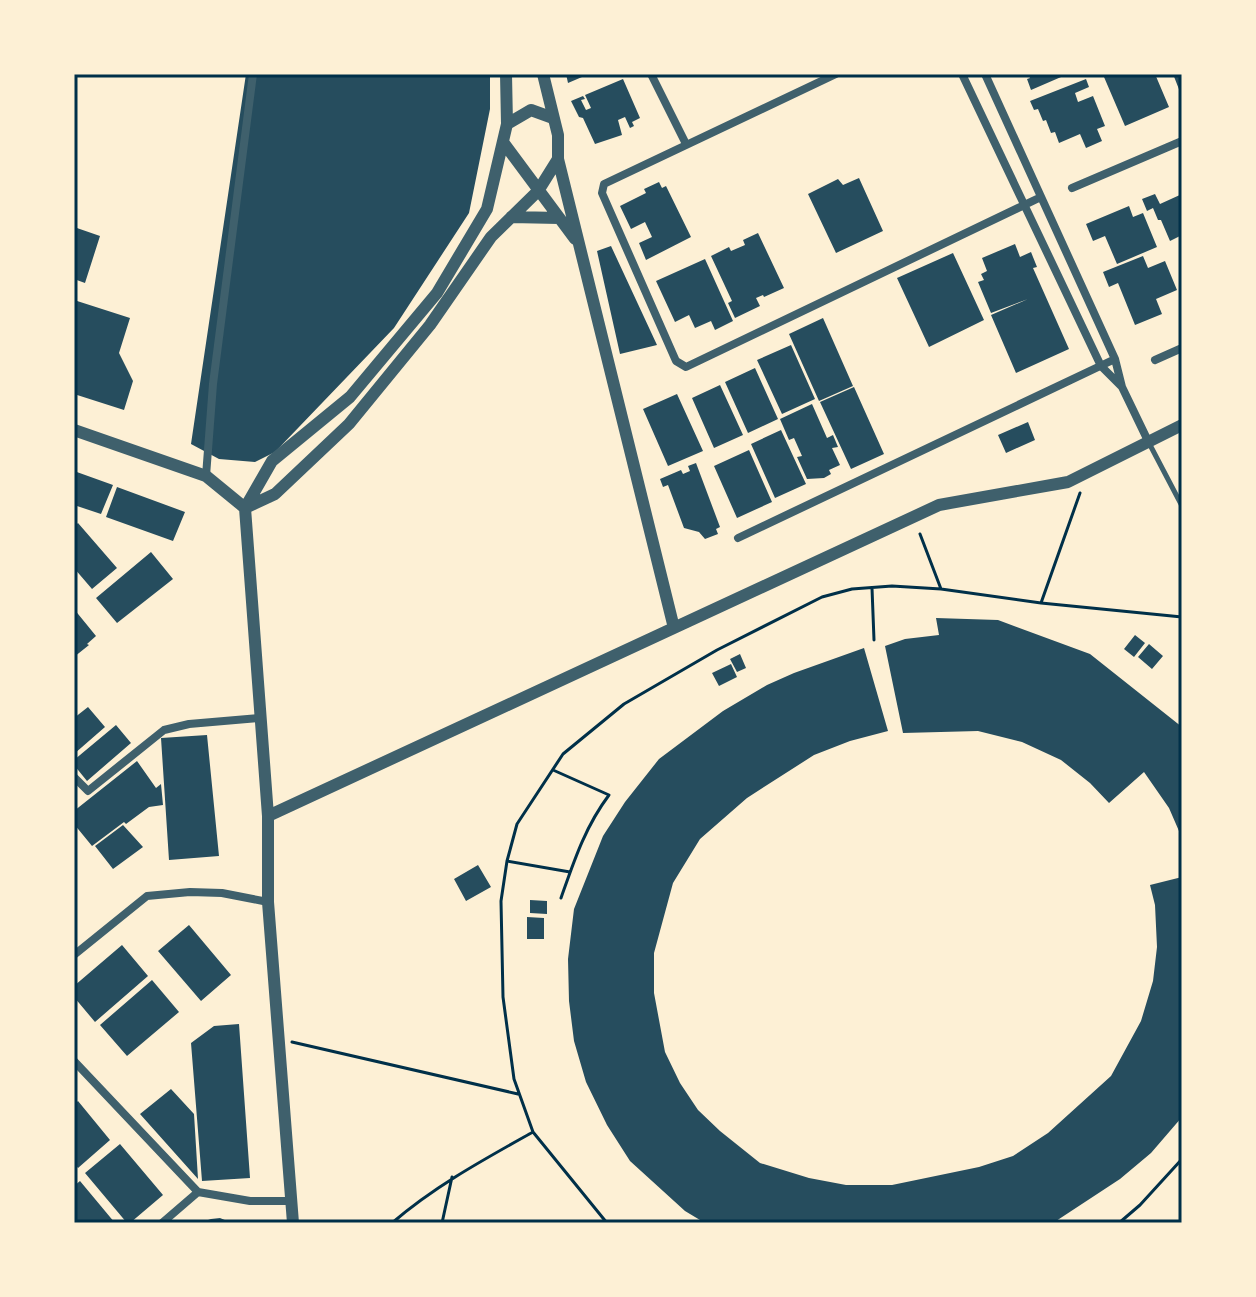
<svg xmlns="http://www.w3.org/2000/svg" width="1256" height="1297" font-family="Jost,sans-serif">
<rect width="100%" height="100%" fill="#fdf0d5"/>
<path fill="#264d5e" d="M246 74H490V109L469 213 394 328 275 452 255 462 219 459 191 444Z
M566 74H589L568 83Z
M1028 74H1068L1031 90 1027 79 1030 78Z
M1110 74H1155L1169 107 1125 126 1104 77Z
M1173 74H1182V97Z
M623 79 640 118 632 122 634 126 630 128 625 117 618 120 622 135 595 144 583 118 579 117 571 101 583 96 585 99 581 100 586 110 591 108 585 95Z
M1086 79 1089 87 1075 93 1078 102 1093 96 1105 126 1097 129 1102 141 1086 148 1080 134 1059 143 1055 132 1051 133 1046 120 1043 121 1038 109 1034 110 1030 101Z
M859 178 883 231 836 253 808 194 838 179 843 185Z
M659 182 662 188 666 186 691 237 646 260 639 243 652 237 645 222 631 229 620 206 646 193 644 189Z
M1155 194 1160 204 1182 194V235L1170 241 1161 220H1158L1153 208 1147 211 1142 199Z
M1129 206 1133 217 1143 213 1157 247 1117 264 1105 236 1093 241 1086 224Z
M74 227 100 236 85 283 74 279Z
M758 233 784 288 764 297 763 295 756 298 760 306 735 318 728 303 732 301 711 256 729 247 731 251 745 245 743 240Z
M1015 244 1020 257 1031 252 1037 267 1033 268 1069 349 1016 373 991 315 1028 299 991 313 978 282 984 280 981 274 987 271 982 258Z
M611 246 657 345 620 354 597 251Z
M953 253 984 320 929 347 897 278Z
M1143 256 1148 268 1165 261 1177 290 1156 299 1162 314 1135 325 1118 283 1109 287 1103 272Z
M705 259 733 321 715 330 711 321 695 328 689 315 675 322 656 281Z
M74 300 130 318 119 353 133 381 124 410 74 394Z
M823 318 853 386 819 401 789 334Z
M791 345 815 399 782 414 757 360Z
M755 368 778 419 748 433 725 382Z
M720 385 743 435 714 448 692 398Z
M854 387 884 454 851 469 820 402Z
M677 394 703 451 668 466 643 409Z
M812 404 827 438 833 435 838 447 832 448 840 465 829 470 831 474 824 478 807 479 797 457 802 456 794 438 789 440 780 419Z
M1028 422 1035 440 1006 453 998 435Z
M781 430 806 484 775 498 751 444Z
M749 450 772 502 737 518 714 466Z
M696 463 720 527 716 529 718 534 705 539 699 532 684 528 668 485 663 487 660 479 681 470 683 474 690 471 688 466Z
M74 471 113 485 101 514 74 505Z
M117 487 185 512 173 541 106 517Z
M78 523 117 568 92 589 74 568V527Z
M151 552 173 579 117 623 96 598Z
M74 609 96 636 87 644 89 645 74 657Z
M936 618 998 620 1090 654 1182 727V838L1169 808 1144 772 1109 803 1090 783 1061 760 1022 742 978 731 903 733 885 646 905 639 939 635Z
M1135 635 1145 643 1134 657 1124 649Z
M1149 644 1163 656 1152 669 1138 657Z
M864 648 888 731 850 741 814 755 747 798 700 839 673 883 654 953V993L665 1052 680 1083 698 1110 720 1131 760 1163 809 1178 846 1185H892L979 1167 1013 1156 1048 1133 1111 1076 1141 1021 1153 981 1157 947 1155 905 1150 885 1182 877V1117L1151 1153 1120 1179 1053 1223H705L685 1211 630 1161 607 1125 586 1082 574 1041 569 1001 568 959 574 909 603 836 625 802 659 759 723 711 767 685 794 673Z
M740 654 746 668 737 672 730 659Z
M731 664 737 677 719 686 712 673Z
M88 707 105 727 74 754V718Z
M116 725 131 743 87 781 74 765V760Z
M207 735 219 856 169 860 161 738Z
M137 761 156 788 161 784 163 805 149 807 126 824 124 822 92 846 74 824V811Z
M123 825 143 847 113 869 95 846Z
M478 865 491 887 466 901 454 879Z
M530 900 547 901V914L530 913Z
M527 917 544 918V939H527Z
M189 925 231 975 201 1001 158 951Z
M122 945 148 976 95 1022 74 997V986Z
M152 980 179 1012 127 1056 100 1025Z
M239 1024 250 1178 202 1181 191 1043 214 1026Z
M171 1089 194 1114 198 1179 140 1114Z
M78 1101 110 1140 78 1168 74 1163V1105Z
M120 1144 163 1195 130 1223H127L85 1173Z
M80 1181 115 1223H74V1186Z
M220 1218 232 1223H199L211 1219Z"/>
<g fill="none" stroke-linecap="round" stroke-linejoin="round">
<path stroke="#003049" stroke-width="3" d="M920 534 941 589
M872 588 874 640
M1041 603 1080 493
M553 770 609 795C585 827 574 861 561 898
M507 861 570 872
M292 1042 518 1094
M392 1223C435 1186 483 1160 533 1132
M442 1223 452 1177
M607 1223 533 1132 514 1079 503 997 501 901 507 861 517 824 563 754 624 704 717 650 822 597 852 589 892 586 941 589 1041 603 1182 617
M1119 1223 1140 1205 1182 1159"/>
<path stroke="#3f606c" stroke-width="5" d="M1149 443 1182 506"/>
<path stroke="#3f606c" stroke-width="8" d="M651 74 686 144
M836 74 604 184 602 193 676 361 686 367 1041 197
M962 74 1101 366 1121 386
M985 74 1115 359 1122 387 1149 443
M1072 188 1182 141
M1155 360 1182 348
M206 476 213 384 253 74
M738 538 1115 359
M74 777 88 791 164 730 189 724 260 718
M74 955 147 896 190 892 222 893 268 902
M74 1061 198 1192 250 1201H291
M162 1223 198 1192"/>
<path stroke="#3f606c" stroke-width="12" d="M507 124 531 110 553 118
M503 142 575 239
M558 159 674 628
M511 217 559 218
M74 430 206 476 245 508
M245 508 275 494 349 424 430 325 491 237 538 191 558 159V135L543 74
M268 816 939 505 1068 482 1182 425
M293 1223 268 902V816L245 508 272 461 350 397 437 293 487 209 507 124 506 74"/>
</g>
<rect width="1256" height="1297" fill="none" stroke="#fdf0d5" stroke-width="152"/>
<rect x="76" y="76" width="1104" height="1145" fill="none" stroke="#003049" stroke-width="3"/>
</svg>
